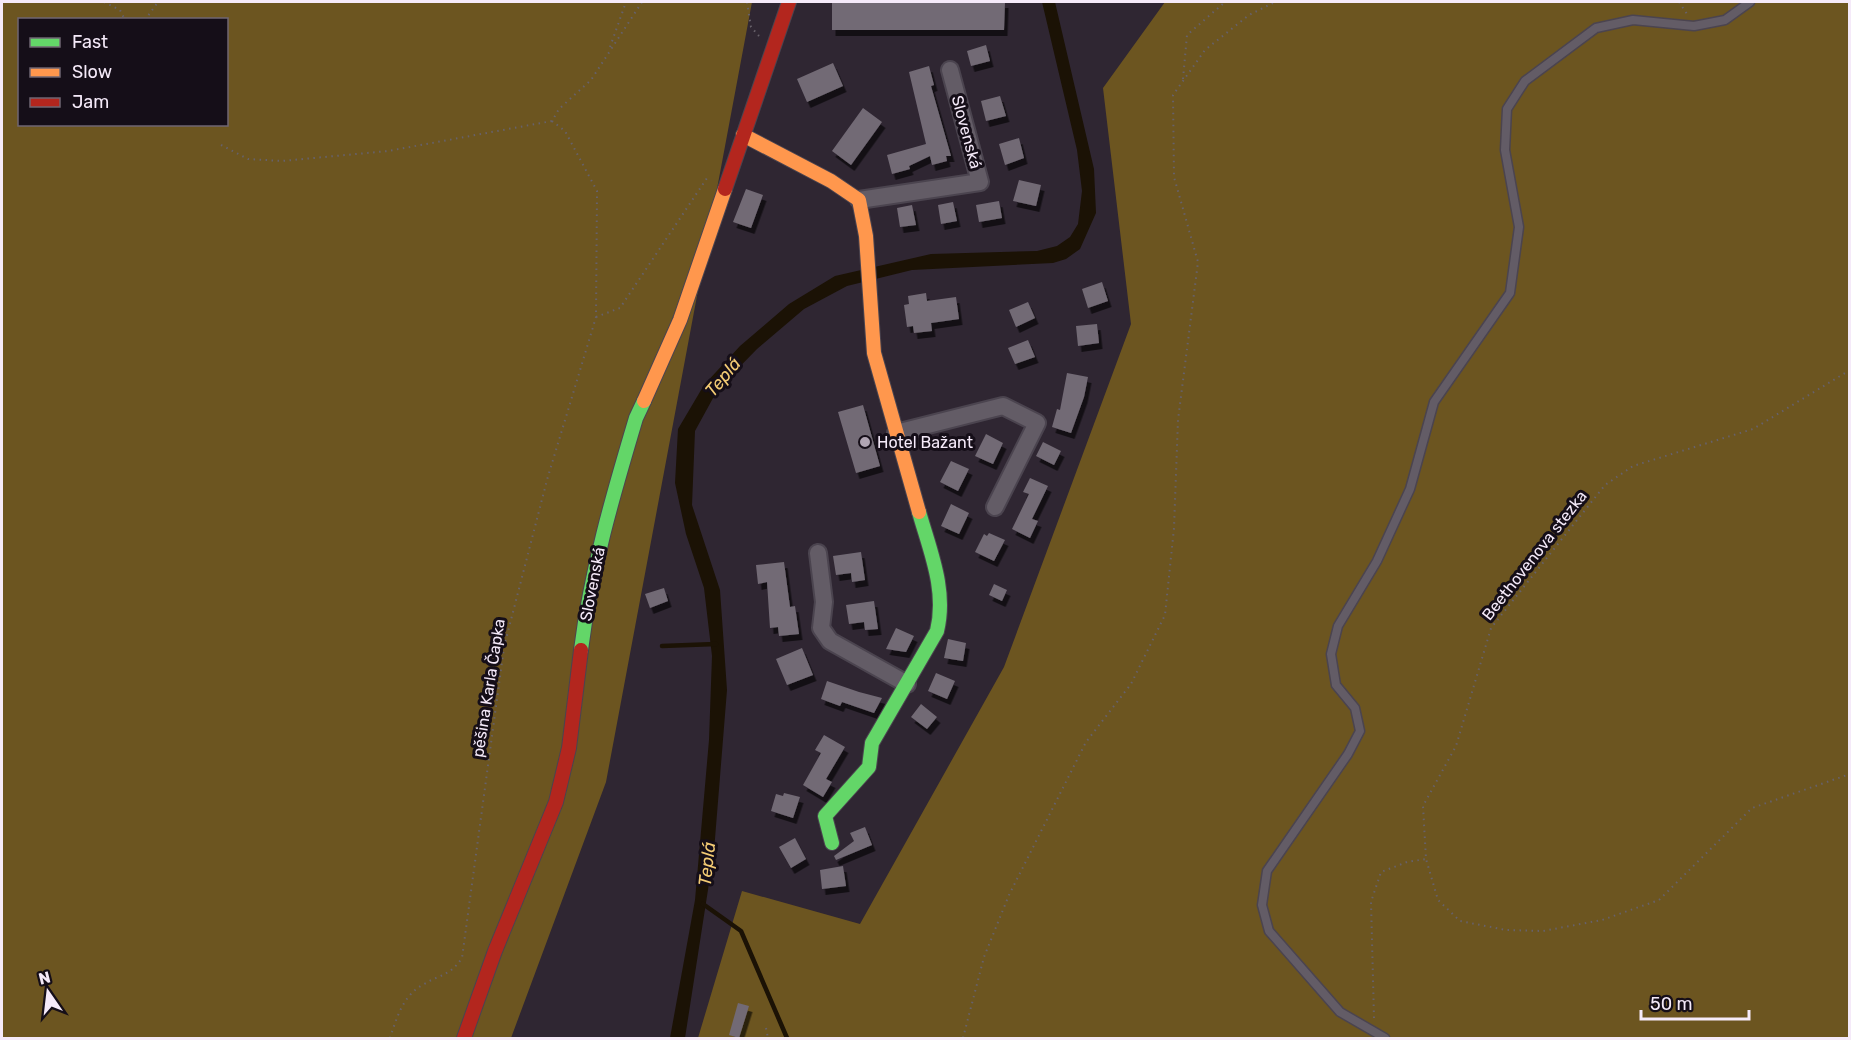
<svg xmlns="http://www.w3.org/2000/svg" width="1851" height="1040" font-family="Rubik,sans-serif">
<defs>
<filter id="shadow"><feDropShadow dx="3.5" dy="6" stdDeviation="0" flood-color="#0009"/></filter>
</defs>
<rect width="100%" height="100%" fill="#2f2632"/>
<path fill="#6c5520" fill-rule="evenodd" d="M2 2H752L606 782 511 1038H2ZM20 20H226V124H20Z
M1165 2H1849V1038H698L742 891 860 924 1004 667 1131 324 1103 88Z"/>
<path fill="#1b1205" d="M1042 2H1055L1094 169 1096 213 1080 249 1066 259 1053 263 912 270 847 286 804 309 757 349 718 389 695 431 692 505 720 590 727 690 714 851 685 1038H670L695 900 709 740 712 656 704 588 686 534 675 483 678 429 704 385 740 346 789 304 835 276 931 254 1037 251 1057 246 1070 237 1078 224 1082 191 1077 150Z"/>
<g fill="none" stroke-linecap="round" stroke-linejoin="round">
<path stroke="#1b1205" stroke-width="4.5" d="M662 646 716 644
M703 904 741 931 787 1038"/>
</g>
<path fill="#726a75" filter="url(#shadow)" d="M832 2H1005L1004 30H832Z
M986 45 990 61 971 66 967 51Z
M833 63 843 86 807 102 797 79Z
M929 66 934 85 931 86 951 156H946L947 161 932 165 930 156 909 166 910 169 892 174 887 155 926 144 909 72Z
M1000 96 1006 116 986 121 981 101Z
M863 108 882 122 851 165 832 151Z
M1019 138 1024 158 1005 165 999 144Z
M1019 180 1041 185 1036 206 1013 201Z
M746 189 763 195 751 228 733 222Z
M999 201 1002 218 979 222 976 205Z
M953 202 957 221 941 224 938 205Z
M912 205 916 225 900 227 897 208Z
M1102 282 1108 301 1088 308 1082 289Z
M926 293 927 301 956 297 959 319 931 323 932 331 914 333 913 326 907 327 904 305 909 304 908 296Z
M1028 302 1035 318 1016 327 1009 310Z
M1097 324 1099 343 1078 346 1076 326Z
M1028 340 1035 357 1015 364 1008 348Z
M1067 373 1088 377 1084 397 1071 433 1052 427 1057 409 1060 410Z
M863 405 880 466 856 473 838 412Z
M986 434 1003 443 993 464 975 456Z
M1043 442 1061 451 1054 465 1036 456Z
M951 461 969 469 958 491 940 482Z
M1030 478 1048 486 1032 519 1038 521 1030 538 1012 529 1029 494 1023 492Z
M951 504 969 513 959 534 941 526Z
M989 533 1005 540 994 561 975 552 984 534 987 536Z
M861 552 865 580 852 582 851 573 836 575 833 556Z
M784 562 790 607 795 606 799 634 779 636 778 627 770 628 767 582 758 584 756 565Z
M994 584 1007 590 1002 601 989 595Z
M664 588 668 601 650 608 645 594Z
M874 601 878 629 865 630 864 622 849 624 846 605Z
M896 628 914 636 906 652 886 649Z
M948 639 966 643 963 661 944 658Z
M802 648 813 675 787 685 776 659Z
M936 673 955 681 947 699 928 691Z
M827 681 859 692 882 698 874 713 842 702 840 706 821 699Z
M921 704 937 717 927 729 911 717Z
M824 735 845 747 826 779 832 782 823 797 803 785 821 753 815 750Z
M784 793 800 797 793 818 771 811 776 794 783 796Z
M865 827 872 845 836 860 834 856 854 841 850 833Z
M795 838 806 859 791 868 779 847Z
M843 866 846 886 822 889 820 870Z
M738 1003 749 1006 739 1038 729 1035Z"/>
<g fill="none" stroke-linecap="round" stroke-linejoin="round">
<defs>
<path id="lane" d="M1385 1038 1340 1012 1269 931 1262 905 1267 871 1348 754 1360 731 1355 708 1336 685 1331 654 1338 626 1377 561 1410 489 1434 402 1510 293 1519 227 1505 150 1507 109 1525 81 1596 28 1633 20 1694 26 1725 20 1750 2"/>
<path id="street" d="M859 200 980 182 950 70
M896 433 1003 406 1037 423 995 507
M818 553 824 602 821 628 830 641 907 684"/>
<path id="fast" d="M581 650C591 570 613 495 636 418L644 401
M832 843 825 816 869 767 872 743 937 631C947 590 930 551 919 512"/>
<path id="slow" d="M743 135 831 181 859 200 866 236 874 353 919 512
M644 401 680 320 725 189"/>
<path id="jam" d="M725 189 789 2
M464 1038 495 951 556 802 569 748 581 650"/>
</defs>
<use href="#lane" stroke="#4b444f" stroke-width="11"/>
<use href="#street" stroke="#4b444f" stroke-width="20"/>
<use href="#fast" stroke="#4b444f" stroke-width="16"/>
<use href="#slow" stroke="#4b444f" stroke-width="16"/>
<use href="#jam" stroke="#4b444f" stroke-width="16"/>
<path stroke="#67616a" stroke-width="2" stroke-dasharray="1.5 4.5" stroke-linecap="butt" d="M104 2 120 10 125 20
M747 2 751 27 759 36
M1679 2 1687 14
M145 20 158 2
M610 47 626 2
M1183 79 1187 35 1225 2
M221 145 248 159 282 161 388 151 552 121
M596 317 620 308 709 175
M1850 370 1753 429 1633 466 1605 485 1491 628 1456 746 1423 806 1426 859 1438 900 1460 921 1506 930 1543 931 1602 920 1659 900 1752 808 1850 774
M1374 1018 1371 902 1381 872 1407 862 1426 859
M766 1028 768 1038
M390 1038C397 1017 403 995 424 984 441 974 450 976 462 958L504 647 547 480 596 317 597 191 565 131 552 121 559 109 591 80 642 2
M963 1038 984 957 1009 895 1086 742 1131 684 1165 615 1174 528 1178 420 1198 262 1174 177 1173 95 1205 50 1249 15 1275 2"/>
<use href="#lane" stroke="#635c66" stroke-width="8"/>
<use href="#street" stroke="#635c66" stroke-width="16"/>
<use href="#fast" stroke="#63d668" stroke-width="14"/>
<use href="#slow" stroke="#ff974d" stroke-width="14"/>
<use href="#jam" stroke="#b3261e" stroke-width="14"/>
</g>
<circle fill="#b0a5b3" stroke="#150e18" stroke-width="2" cx="865" cy="442" r="6"/>
<g text-anchor="middle" stroke-width="6" stroke-linejoin="round" paint-order="stroke">
<g font-size="16" fill="#f5eaf9" stroke="#150e18">
<text transform="translate(967 132) rotate(75)" y="6">Slovenská</text>
<text transform="translate(1534 555) rotate(-52)" y="6">Beethovenova stezka</text>
<text transform="translate(592 584) rotate(-79)" y="6">Slovenská</text>
<text transform="translate(488 688) rotate(-81)" y="6">pěšina Karla Čapka</text>
</g>
<g font-size="16" fill="#f5eaf9" stroke="#150e18" text-anchor="start">
<text x="877" y="448">Hotel Bažant</text>
</g>
<g font-size="18" font-style="italic" fill="#f3cb74" stroke="#150e18">
<text transform="translate(723 377) rotate(-50)" y="6">Teplá</text>
<text transform="translate(707 864) rotate(-84)" y="6">Teplá</text>
</g>
</g>
<rect width="1851" height="1040" fill="none" stroke="#f5eaf9" stroke-width="6"/>
<rect x="18" y="18" width="210" height="108" fill="#150e18" stroke="#6f6672" stroke-width="1.5"/>
<rect x="30" y="38" width="30" height="9" fill="#63d668" stroke="#6f6672" stroke-width="1.5"/>
<text x="72" y="48" font-size="18" fill="#f5eaf9">Fast</text>
<rect x="30" y="68" width="30" height="9" fill="#ff974d" stroke="#6f6672" stroke-width="1.5"/>
<text x="72" y="78" font-size="18" fill="#f5eaf9">Slow</text>
<rect x="30" y="98" width="30" height="9" fill="#b3261e" stroke="#6f6672" stroke-width="1.5"/>
<text x="72" y="108" font-size="18" fill="#f5eaf9">Jam</text>
<g transform="translate(48 992) rotate(346)" stroke="#150e18" stroke-width="4.5" paint-order="stroke">
<path d="M0-4.5L10 22L0 15L-10 22Z" fill="#f5eaf9"/>
<text y="-9" font-size="16" font-weight="bold" text-anchor="middle" fill="#f5eaf9">N</text>
</g>
<path d="M1641 1010v9h108v-9" fill="none" stroke="#f5eaf9" stroke-width="3"/>
<text x="1650" y="1010" font-size="18" fill="#f5eaf9" stroke="#150e18" stroke-width="4.5" paint-order="stroke">50 m</text>
</svg>
